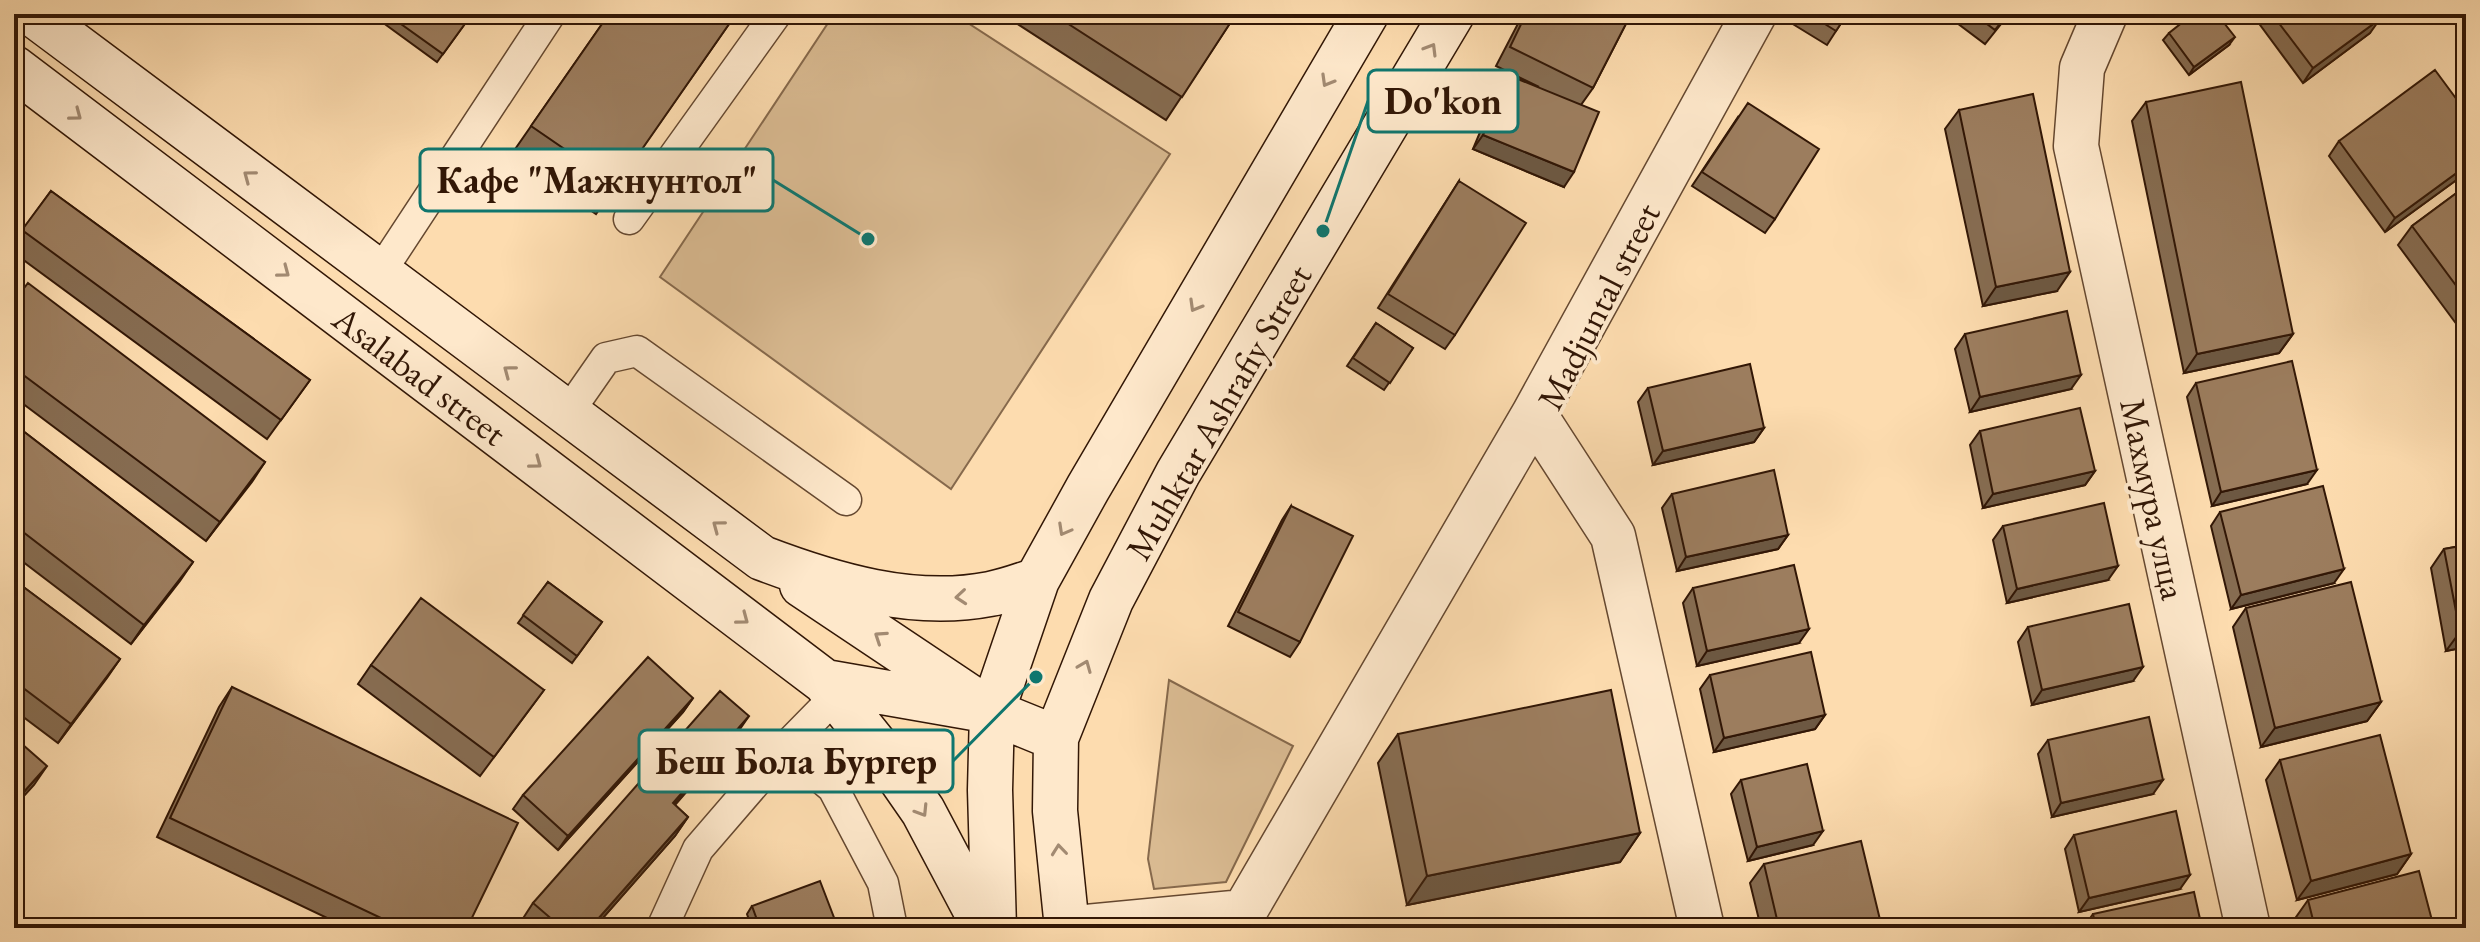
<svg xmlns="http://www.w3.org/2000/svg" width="2480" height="942" font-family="'EB Garamond',serif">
<rect width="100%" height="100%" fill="#fddcaf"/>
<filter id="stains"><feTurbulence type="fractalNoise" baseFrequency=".0025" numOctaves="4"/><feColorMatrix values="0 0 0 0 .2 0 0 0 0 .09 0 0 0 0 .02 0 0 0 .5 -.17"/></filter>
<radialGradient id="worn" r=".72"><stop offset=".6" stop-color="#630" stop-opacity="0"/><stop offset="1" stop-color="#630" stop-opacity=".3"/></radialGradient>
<path fill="#dabb92" stroke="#86694c" stroke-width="2" d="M834 14H954L1170 154 951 489 660 277Z
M1169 680 1293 746 1226 882 1154 889 1148 859Z"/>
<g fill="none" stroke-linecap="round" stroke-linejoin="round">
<defs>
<path id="lane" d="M629 219 776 14
M379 274 550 14
M567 414 606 358 637 351 846 500
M785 748 833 788 883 883 892 928
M662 928 698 849 785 748 837 695"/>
<path id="street" d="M2105 14 2082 68 2076 146 2248 928
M1076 928 1244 912 1534 414
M1702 928 1613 536 1534 414 1754 14"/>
<path id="secondary" d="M33 14 762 558C833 585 913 609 990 594 1006 591 1022 585 1037 580
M14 68 825 682 889 762 923 811 985 928
M802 585 992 712 1056 738
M825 682 974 708
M994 928 990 790 992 712 1037 580 1088 488 1366 14
M1067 928 1055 811 1056 738 1111 600 1178 473 1452 14"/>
</defs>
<use href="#lane" stroke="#654830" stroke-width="33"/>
<use href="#street" stroke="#654830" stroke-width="47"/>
<use href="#secondary" stroke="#321706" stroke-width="47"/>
<use href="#lane" stroke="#fee8cb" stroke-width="30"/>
<use href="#street" stroke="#fee8cb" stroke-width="44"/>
<use href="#secondary" stroke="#fee8cb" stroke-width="44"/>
</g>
<path fill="#866c51" stroke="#321706" stroke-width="2" d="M371 14H472L437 62Z
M609 14H736L596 214 511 155Z
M1002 14H1236L1166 120Z
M1523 14H1631L1593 88 1581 105 1564 187 1473 149 1498 89 1508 75 1539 87 1496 66Z
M1786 14H1847L1827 45 1783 18Z
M1945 14H2009L1985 44Z
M2252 14H2377L2370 33 2303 83Z
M2169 33 2229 45 2189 75 2163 40Z
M2146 102 2293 334 2279 353 2184 373 2132 121Z
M1959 110 2057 291 1983 306 1945 129Z
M1738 117 1775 219 1765 233 1692 186Z
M2339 141 2466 173 2385 232 2329 156Z
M1459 181 1455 335 1445 349 1378 308Z
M2466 186V331L2463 333 2398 245 2412 226Z
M51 191 310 380 267 439 14 253V242Z
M14 301 265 462 206 541 14 397Z
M1376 323 1413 348 1384 390 1347 366Z
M1965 334 2071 389 1970 412 1955 349Z
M2196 383 2307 484 2212 506 2187 397Z
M1648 388 1764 428 1754 442 1653 465 1638 402Z
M14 424 193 562 131 644 14 555Z
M1980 431 2095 471 2085 485 1983 508 1970 445Z
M1672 494 1788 535 1778 549 1677 571 1662 508Z
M1291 506 1300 642 1290 657 1228 626 1282 520Z
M2220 512 2334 583 2231 609 2211 526Z
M2003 526 2108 580 2007 603 1993 540Z
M2466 545V647L2446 651 2431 568 2444 549Z
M14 580 120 659 58 743 14 710Z
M548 582 602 622 572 663 518 623Z
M1693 588 1799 643 1697 666 1683 603Z
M2246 608 2381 702 2367 721 2261 747 2233 627Z
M2028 627 2133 681 2032 705 2018 642Z
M371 665 544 690 480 776 358 684Z
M1710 675 1825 715 1815 729 1714 752 1700 689Z
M232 687 467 928H348L157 837 219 707Z
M693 698 683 712 558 850 513 809 523 795Z
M1398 734 1640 833 1620 862 1407 905 1378 763Z
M736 735 675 805 688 817 675 836 594 928H525L520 923 533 903Z
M2048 740 2153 794 2052 817 2038 754Z
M2280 760 2411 854 2397 874 2297 900 2266 780Z
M1741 780 1813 845 1748 861 1731 794Z
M2074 835 2180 889 2079 912 2065 849Z
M1764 864 1882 928H1761L1750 883Z
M2308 900 2434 928H2296L2294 920Z
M752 906 838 928H752L747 914Z
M2093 914 2202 928H2083Z"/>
<path fill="#6d5842" stroke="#321706" stroke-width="2" d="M2380 19 2370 33 2303 83 2313 68Z
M2235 37 2229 45 2189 75 2194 67Z
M1483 135 1574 172 1564 187 1473 149Z
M2466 166V173L2385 232 2395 218Z
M2070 272 2057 291 1983 306 1996 287Z
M2293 334 2279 353 2184 373 2197 354Z
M2081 375 2071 389 1970 412 1980 397Z
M1764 428 1754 442 1653 465 1663 451Z
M265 462 252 482 206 541 220 522Z
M2317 470 2307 484 2212 506 2221 492Z
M2095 471 2085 485 1983 508 1993 494Z
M1788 535 1778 549 1677 571 1686 557Z
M193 562 180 581 131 644 144 625Z
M2118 566 2108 580 2007 603 2017 589Z
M2344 569 2334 583 2231 609 2241 595Z
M1809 629 1799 643 1697 666 1707 651Z
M2466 631V647L2446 651 2460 632Z
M120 659 107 678 58 743 71 724Z
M2143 667 2133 681 2032 705 2042 690Z
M693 698 683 712 558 850 568 836Z
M2381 702 2367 721 2261 747 2275 728Z
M1825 715 1815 729 1714 752 1724 738Z
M749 716 736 735 659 822 673 803Z
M47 766 34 785 14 807V803Z
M2163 780 2153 794 2052 817 2061 803Z
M688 817 675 836 594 928H590Z
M1823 831 1813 845 1748 861 1757 847Z
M1640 833 1620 862 1407 905 1427 876Z
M2411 854 2397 874 2297 900 2311 881Z
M2190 875 2180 889 2079 912 2089 898Z"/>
<path fill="#9c7d5e" stroke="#321706" stroke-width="2" d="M387 14H472L443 54Z
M609 14H736L617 185 531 126Z
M1053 14H1236L1182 97Z
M1526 14H1631L1593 88 1510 47Z
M1809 14H1847L1836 31Z
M1974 14H2008L1995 30Z
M2193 14H2217L2235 37 2194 67 2169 33Z
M2272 14H2377L2380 19 2313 68Z
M2435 70 2466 112V166L2395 218 2339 141Z
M1508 75 1599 112 1574 172 1483 135Z
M2241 82 2293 334 2197 354 2146 102Z
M2033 94 2070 272 1996 287 1959 110Z
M1748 103 1819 149 1775 219 1702 172Z
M1459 181 1526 223 1455 335 1388 294Z
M2466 186V299L2412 226Z
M51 191 310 380 281 420 22 230Z
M28 283 265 462 220 522 14 368V301Z
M2067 311 2081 375 1980 397 1965 334Z
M1376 323 1413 348 1390 383 1353 358Z
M2292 361 2317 470 2221 492 2196 383Z
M1750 364 1764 428 1663 451 1648 388Z
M2080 408 2095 471 1993 494 1980 431Z
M14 424 193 562 144 625 14 525Z
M1774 470 1788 535 1686 557 1672 494Z
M2323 486 2344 569 2241 595 2220 512Z
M2104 503 2118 566 2017 589 2003 526Z
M1291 506 1353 536 1300 642 1238 612Z
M2466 545V631L2460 632 2444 549Z
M1794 565 1809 629 1707 651 1693 588Z
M14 580 120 659 71 724 14 681Z
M548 582 602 622 577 656 523 615Z
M2351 582 2381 702 2275 728 2246 608Z
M421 598 544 690 494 757 371 665Z
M2129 604 2143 667 2042 690 2028 627Z
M1811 652 1825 715 1724 738 1710 675Z
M648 657 693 698 568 836 523 795Z
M232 687 518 823 467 928H402L170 818Z
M1611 690 1640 833 1427 876 1398 734Z
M720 691 749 716 673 803 688 817 590 928H562L533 903Z
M2149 717 2163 780 2061 803 2048 740Z
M2380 735 2411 854 2311 881 2280 760Z
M14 737 47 766 14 803Z
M1807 764 1823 831 1757 847 1741 780Z
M2176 811 2190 875 2089 898 2074 835Z
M1861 841 1882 928H1779L1764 864Z
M2419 871 2434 928H2315L2308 900Z
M820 881 838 928H760L752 906Z
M2194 892 2202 928H2096L2093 914Z
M14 917 27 928H14Z"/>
<defs><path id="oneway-chevron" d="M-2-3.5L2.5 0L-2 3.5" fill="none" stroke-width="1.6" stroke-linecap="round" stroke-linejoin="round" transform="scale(2)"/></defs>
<g stroke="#a28a72">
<use href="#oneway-chevron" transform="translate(1431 49) rotate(-59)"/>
<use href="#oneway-chevron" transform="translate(1327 81) rotate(120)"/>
<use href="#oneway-chevron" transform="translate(76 115) rotate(37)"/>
<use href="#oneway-chevron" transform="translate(249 176) rotate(-143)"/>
<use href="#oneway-chevron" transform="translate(284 272) rotate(37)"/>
<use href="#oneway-chevron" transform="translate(1195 306) rotate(120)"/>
<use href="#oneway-chevron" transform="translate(509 371) rotate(-143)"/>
<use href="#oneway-chevron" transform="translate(536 463) rotate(37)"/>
<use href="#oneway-chevron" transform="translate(718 526) rotate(-143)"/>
<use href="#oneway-chevron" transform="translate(1064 530) rotate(119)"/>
<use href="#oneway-chevron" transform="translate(961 597) rotate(175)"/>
<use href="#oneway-chevron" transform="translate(743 619) rotate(37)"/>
<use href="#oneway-chevron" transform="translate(880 637) rotate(-146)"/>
<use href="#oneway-chevron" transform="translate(1085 666) rotate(-68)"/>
<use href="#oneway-chevron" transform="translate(922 811) rotate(58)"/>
<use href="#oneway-chevron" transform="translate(1059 850) rotate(-96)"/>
</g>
<g text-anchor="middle" stroke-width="8" stroke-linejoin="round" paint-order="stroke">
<g font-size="36" fill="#321706" stroke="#fee8cb">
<text transform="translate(1598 306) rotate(-63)" y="13">Madjuntal street</text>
<text transform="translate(420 375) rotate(37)" y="13">Asalabad street</text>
<text transform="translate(1218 412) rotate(-60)" y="13">Muhktar Ashrafiy Street</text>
<text transform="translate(2154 499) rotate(78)" y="13">Махмура улца</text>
</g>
</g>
<path fill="none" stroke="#0f766e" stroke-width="3" d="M1323 231L1368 101M868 239L773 180M1036 677L953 761"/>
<g fill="#0f766e" stroke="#fee8cb" stroke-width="3">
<circle cx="1323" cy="231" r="8"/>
<circle cx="868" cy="239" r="8"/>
<circle cx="1036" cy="677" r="8"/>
</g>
<g fill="#fee8cb" stroke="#0f766e" stroke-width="3">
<rect x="1368" y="70" width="150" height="62" rx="8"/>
<rect x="420" y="149" width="353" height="62" rx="8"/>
<rect x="639" y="730" width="314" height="62" rx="8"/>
</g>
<g font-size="38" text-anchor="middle" font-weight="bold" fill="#321706">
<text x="1443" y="114">Do'kon</text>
<text x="597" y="193">Кафе "Мажнунтол"</text>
<text x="796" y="774">Беш Бола Бургер</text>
</g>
<rect width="2480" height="942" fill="none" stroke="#fddcaf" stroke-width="48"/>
<rect x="16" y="16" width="2448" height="910" fill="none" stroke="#321706" stroke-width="4"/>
<rect x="24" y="24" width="2432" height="894" fill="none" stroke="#321706" stroke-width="2"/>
<rect width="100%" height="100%" filter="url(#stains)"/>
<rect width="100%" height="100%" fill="url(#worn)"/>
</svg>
